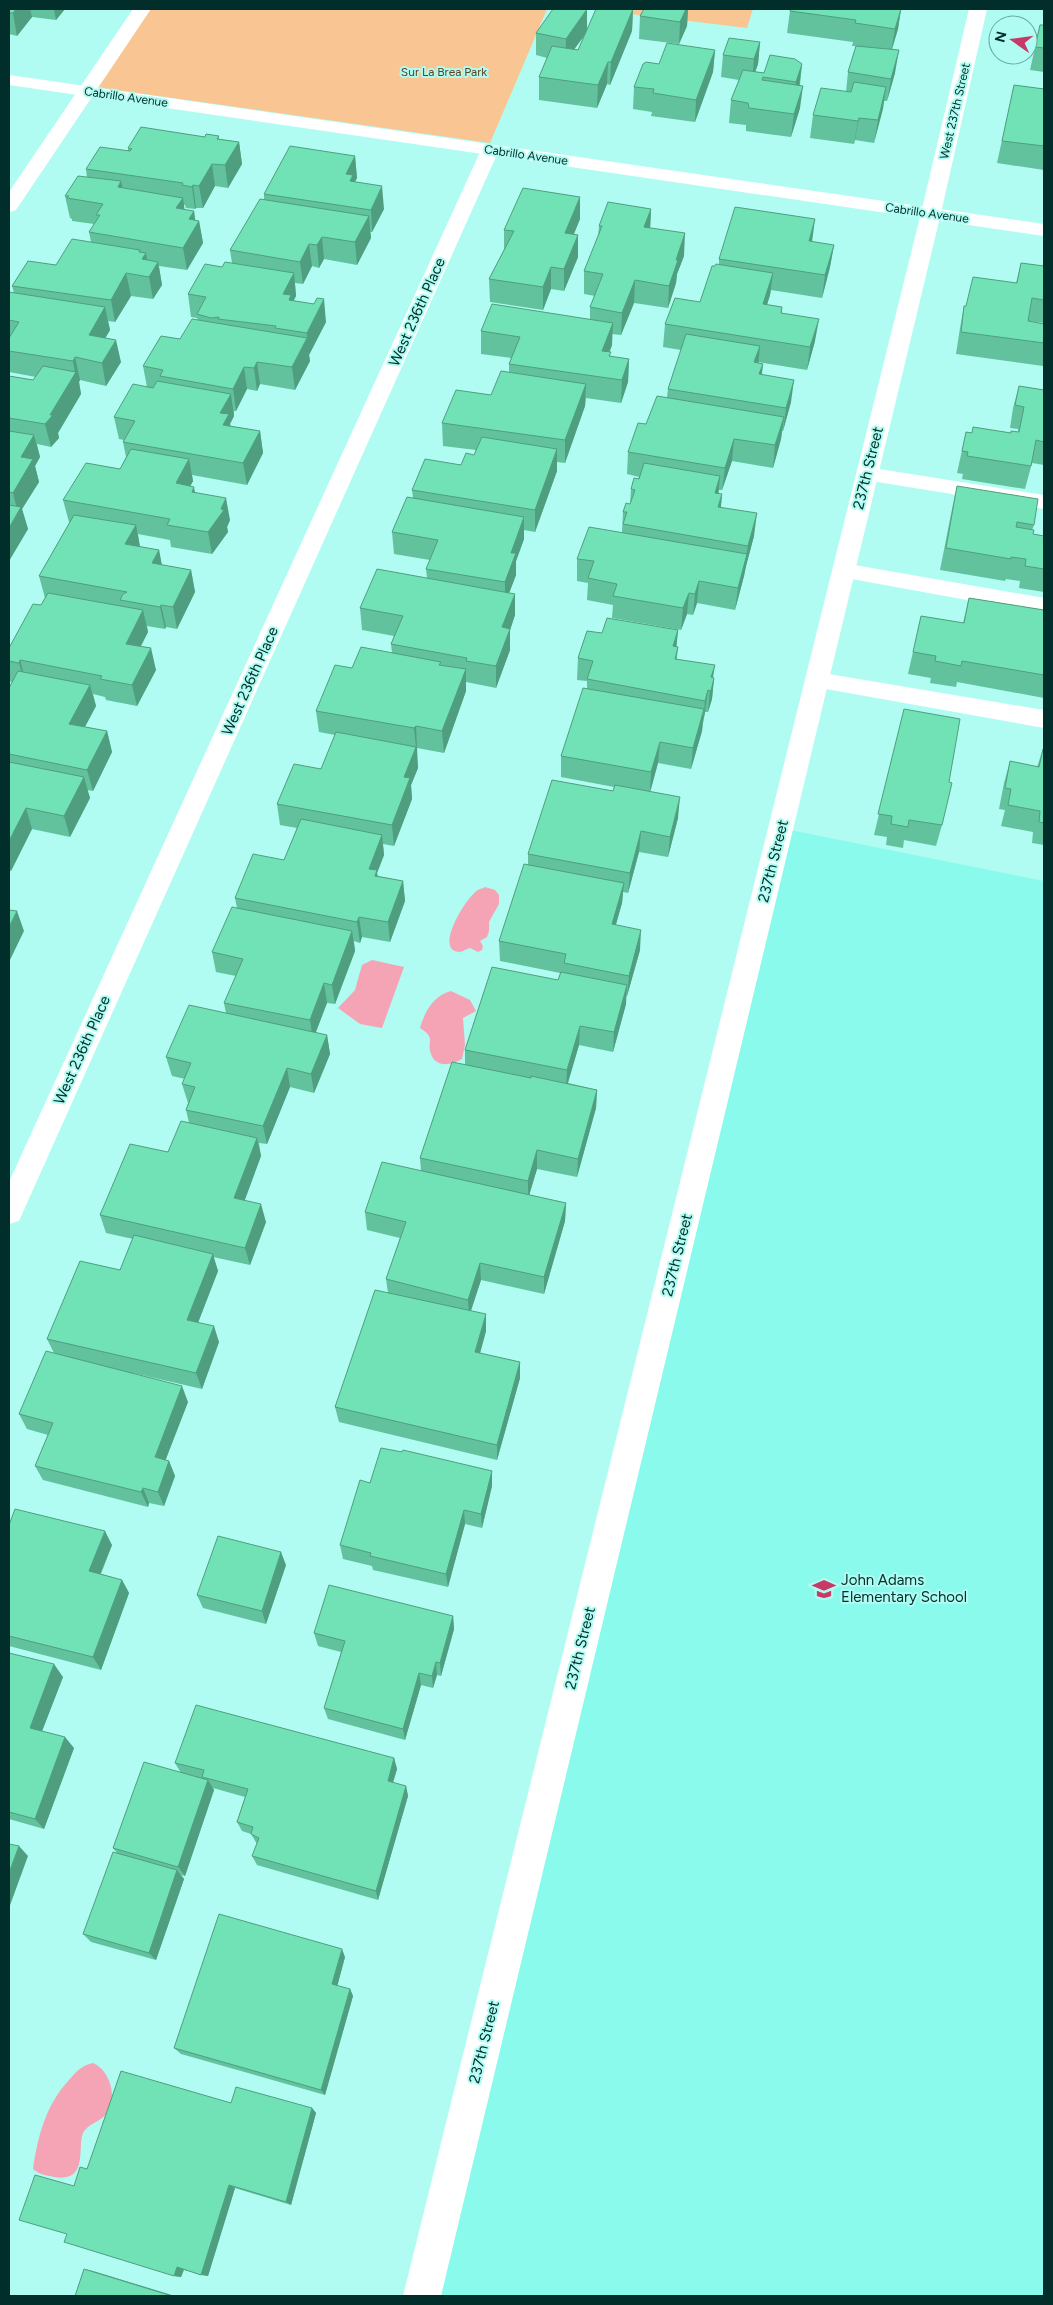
<svg xmlns="http://www.w3.org/2000/svg" width="1053" height="2305" font-family="Figtree,sans-serif">
<rect width="100%" height="100%" fill="#b0fcf2"/>
<path fill="#8afaed" d="M785 829 1044 881V2296H437Z"/>
<path fill="#f8c593" d="M148 9H547L490 143 95 87Z
M589 9H753L747 28Z"/>
<path fill="#f5a4b5" d="M485 887 495 890 499 895V904L489 922V931L487 937 480 941 483 946 482 950 478 952 470 948C466 949 462 952 459 952 433 950 467 896 478 890 479 889 484 888 485 887Z
M372 960 404 967 382 1028 360 1024 338 1008 355 990 362 965Z
M451 991 470 1000 476 1011 463 1018 465 1045 462 1059C450 1066 434 1068 430 1051 429 1047 430 1043 430 1039 429 1033 424 1031 420 1028 425 1011 433 996 451 991Z
M93 2063C110 2070 118 2098 107 2113 101 2122 88 2123 83 2133 77 2147 89 2183 54 2177 46 2175 40 2175 33 2169 38 2135 46 2105 69 2080 77 2071 82 2065 93 2063Z"/>
<g fill="none" stroke-linecap="round" stroke-linejoin="round">
<path fill="#fff" fill-rule="evenodd" d="M867 467 1044 495V509L859 479 856 474 859 469Z
M843 563 1044 598V614L835 576 832 571 835 566Z
M817 672 1044 710V728L809 686 805 680 809 674Z"/>
<path fill="#fff" fill-rule="evenodd" d="M133 9H151L16 210 9 212V192Z
M969 9H987L941 213 441 2296H403L921 213Z
M490 144 497 146 499 150 23 1212 19 1221 9 1224V1182L481 150 483 146Z"/>
<path fill="#fff" fill-rule="evenodd" d="M9 75 1044 224V236L9 85Z"/>
</g>
<path fill="#61c29d" fill-rule="evenodd" d="M9 9H65L56 20 32 17 17 36 9 34Z
M633 9 632 31 610 85 607 84 597 108 539 100V77L547 58 536 55V33L587 30ZM585 34 578 50 574 49 583 37Z
M644 9H688L687 26 679 44 639 39 640 16Z
M901 9 898 29 892 50 895 73 887 101H884L874 143 855 140 854 144 810 138 813 115 846 92 848 72 856 46H852L853 42 787 33 790 11Z
M1040 25H1044V72L1030 70Z
M760 42 758 64 755 72 764 73 802 64 800 85V108L791 137 746 131V125L729 123 731 100 739 80 721 77 723 55Z
M715 50 713 72 695 122 651 116 652 112 633 109 634 87 659 64Z
M1014 85 1044 89V170L997 163Z
M219 136V139L239 142 242 164 228 188 215 186 203 208H196L195 209 186 208 185 205H184V210L194 211 195 220 199 221 203 243 187 270 159 266 162 285 153 299 131 296 115 322 108 321 110 330 105 338 121 362 106 386 80 380 79 382 81 394 58 433 59 438 51 447 37 444 40 457 35 466 39 482 22 509 28 529 9 561V376L33 380 36 377 9 372V292L14 293 12 286 56 265 91 242 89 232 94 224 72 221V219L70 218 65 196 87 178 86 169 128 151V148L205 137Z
M355 156 357 178 355 182 384 209 372 232H370L371 238 357 265 324 259 319 268 312 266 303 284 295 283 296 296 294 300 326 322 309 355 310 361 295 390 260 384 257 391 247 389 236 411H234V416L230 424 231 426 260 431 263 453 247 485 192 475 193 481 190 486 196 493 230 520 227 527 228 532 212 554 171 547 170 540 138 534 140 547 159 550 162 565 191 570 195 592 177 629 166 627 165 629 147 626 148 632 141 646 156 670 137 706 106 700 105 697 93 694 96 706 85 727 107 731 112 752 93 791 87 790 90 798 70 837 32 829 11 871H9V688L12 682 9 681V648L41 605 45 598 39 576 70 522H69L63 500 120 469 126 457 123 442 124 440 119 439 114 417 147 387 143 366 180 339 198 320 197 318 191 317 188 294 222 267 232 263 230 250 264 199V194Z
M651 209 650 228 684 256 677 274 676 283 668 308 634 303 621 335 612 334V345L609 352 611 357 629 359 628 382 621 403 586 398 585 406 565 463 557 462V471L535 532 524 530V539L516 561V575L509 593 515 615 510 630V650L496 688 466 682V679V691L444 753 417 748 416 749 418 768 411 785 412 799 394 846 383 844 384 855 377 873 378 876 403 881 405 901 390 942 362 937 360 943 354 941 355 951 335 1004 327 1003 315 1033 327 1035 330 1054 314 1093 290 1087 267 1144 259 1143 261 1156 244 1201 266 1222 250 1265 213 1257 218 1271 198 1322 219 1342 202 1389 133 1373 188 1402 165 1460 169 1461 175 1476 164 1506 149 1503 148 1507 43 1480 35 1466 48 1435 27 1429 19 1414 54 1353 47 1339 120 1270 133 1239 106 1233 100 1215 168 1152 189 1123 186 1110 188 1103 182 1084 185 1079 172 1076 166 1057 226 1013 224 1003 236 976 216 972 212 952 237 908 235 898 284 860 297 828 280 825 277 804 321 769 335 735 319 732 316 711 352 668 392 653 391 644 394 636 362 630 360 608 427 578 426 569 430 560 394 554 392 532 413 498 412 490 461 465 474 455 476 450 443 446 442 423 491 395 509 372V364L511 358 481 354V331L590 319V307L595 296 584 294V271L598 237 599 226Z
M580 219 574 234 578 235V257L564 291 551 289 543 310 490 302 489 279 504 250V230Z
M812 242 834 245 830 267 822 298 771 290 770 295 767 305 782 307V313L815 341 807 370 758 362V363L763 364 762 374 791 402 783 431H782L781 439 773 468 732 461 722 490H719L718 494H722L721 507 754 536 746 566 744 576 735 610 697 603 693 615 687 614 681 630 612 618 613 605 587 600 588 583 577 581V559L622 532 623 512 630 504 631 489 639 477 627 474 628 452 646 424 667 397 668 389 681 350 663 347 665 324 700 302 715 266 719 264V259Z
M1021 263 1044 266V323L1028 321 1044 324V360L1043 366 956 354 960 328 964 306H966L1016 283Z
M1019 386 1044 390V465L1032 463 1025 489 962 479 963 474 957 473 966 432 972 433H1010L1018 432V429L1010 428 1013 408Z
M957 486 1034 525 1032 530 1033 534 1044 536V592L1019 588 1020 581 1006 579 1005 581 940 570 952 509Z
M969 598 1044 610V698L957 682 956 687 930 683 931 678 908 674 921 616 963 623Z
M678 630 676 647H678L677 659 714 678 712 699 708 712H705L703 723 702 731 691 769 658 763 650 791 678 818 668 857 639 852 628 893 623 892 622 903 616 925 640 950 627 996H626V1004L613 1052 579 1045 568 1083 597 1090 596 1108 577 1177 537 1169 529 1195 566 1203 565 1221 544 1294 481 1280 471 1311 486 1331 480 1353 520 1362V1378L497 1460 339 1422 335 1407 388 1293 386 1279 400 1238 367 1230 365 1212 421 1171 420 1158 465 1065V1050L558 980 560 973 500 961 499 941 528 865V854L613 791 614 787 561 777V756L587 688V681L577 680 578 658 602 633Z
M904 709 949 782 942 825 936 846 904 840 903 848 886 845 887 837 874 835Z
M1043 749H1044V845L1032 843 1033 832 1001 826 1005 810 999 809 1004 783 1010 761 1037 767Z
M402 1452 492 1471V1486L482 1528 465 1524 448 1587 373 1570 372 1566 343 1559 340 1545 370 1483Z
M9 1525 112 1545 101 1574 122 1580 129 1593 101 1670 9 1646Z
M286 1565 266 1624 203 1608 197 1595Z
M453 1616 454 1629 441 1676 437 1675 433 1688 421 1685 405 1740 328 1719 324 1708 341 1652 318 1646 314 1633Z
M9 1653 63 1677 42 1731 74 1748 44 1829 9 1819Z
M394 1758 397 1769 393 1783 406 1786 408 1796 378 1900 257 1865 252 1856 257 1844 251 1834 242 1831 237 1822 245 1797 213 1788 214 1790 185 1876 181 1875 184 1879 156 1960 91 1942 83 1934 117 1853 113 1848 181 1773 175 1763Z
M345 1957 337 1986 350 1989 353 1996 325 2095 181 2054 174 2048Z
M231 2103 312 2108 316 2113 291 2205 235 2188 208 2276 184 2270 181 2277 174 2276 74 2186 87 2169Z"/>
<path fill="#4f9e7f" d="M16 9H30L32 17 17 36 13 13Z
M54 9H65L56 20Z
M587 9V32L565 62 566 39Z
M633 9 632 31 610 85 611 62Z
M686 9H688L687 26 679 44 680 22Z
M901 9 898 29 891 51 895 29Z
M760 42 758 64 752 81 754 59Z
M715 50 713 72 695 122 696 100Z
M899 50 895 73 887 101 891 79Z
M608 62 607 84 597 108 598 85Z
M802 64 799 87 794 104 796 82Z
M803 86 800 108 791 137 794 114Z
M886 87 883 109 874 143 878 120Z
M859 118 855 140 854 144 858 121Z
M239 142 242 164 228 188 225 165Z
M355 156 357 178 354 183 355 197 346 174Z
M212 164 215 186 203 208 199 186Z
M121 181 126 204 118 187Z
M193 185 196 208 195 209 192 187Z
M382 186 384 209 372 232 371 210Z
M580 197V219L565 255V233Z
M183 198 186 220 176 208Z
M651 209 650 232 644 227Z
M194 211 196 226 199 221 203 243 187 270 183 248 189 219Z
M369 216 371 238 357 265 355 242Z
M815 219 812 242 809 241Z
M685 233 684 256 677 274 676 283 668 308 669 286 676 260Z
M578 235V257L564 291V269Z
M322 237 324 259 319 268 317 245Z
M309 244 312 266 303 284 300 262Z
M834 245 830 267 822 298 825 275Z
M146 253 150 276 158 262 162 285 153 299 149 277 142 259Z
M551 267V289L543 310V287Z
M126 273 131 296 115 322 111 300Z
M294 273 296 296 292 303 283 294Z
M773 273 770 295 760 327 763 304Z
M635 280 634 303 621 335 622 313Z
M324 299 326 322 309 355 310 361 295 390 292 367 307 339V333Z
M105 307 110 330 94 358 89 335Z
M819 319 815 341 807 370 810 347Z
M613 323 612 345 602 373V351Z
M116 340 121 362 106 386 102 363Z
M760 346 758 368 754 362Z
M75 357 80 380 79 382 81 394 58 433 59 438 51 447 45 424 50 415 75 373 73 361Z
M629 359 628 382 621 403 622 380Z
M257 362 260 384 257 391 254 368Z
M763 364 760 386 759 374Z
M244 367 247 389 236 411 233 389Z
M794 380 791 402 783 431 786 408Z
M586 384 585 406 565 463V440Z
M231 394 234 416 230 424 232 437 227 447 220 413Z
M784 417 781 439 773 468 775 445Z
M260 431 263 453 247 485 243 463Z
M34 435 40 457 35 466 39 482 22 509 28 529 9 561V528L18 513 13 493 21 457Z
M734 439 732 461 722 490 725 468Z
M557 449V471L535 532V510Z
M189 459 193 481 180 506 176 483Z
M720 476 718 498 715 493Z
M194 487 198 509 192 492Z
M722 494 720 516 718 507Z
M226 498 230 520 227 527 228 532 212 554 208 532Z
M757 513 754 536 746 566 744 576 735 610 738 588 746 556 748 546Z
M524 517V539L516 561V575L505 604V582L511 553Z
M136 525 140 547 125 544Z
M159 550 163 572 152 563Z
M191 570 195 592 177 629 173 607Z
M699 581 697 603 693 615 695 594Z
M689 593 687 614 681 630 683 608Z
M515 594V615L510 630V650L496 688V666L502 627Z
M161 605 166 627 165 629 160 607Z
M143 610 148 632 131 665 126 644Z
M678 630 676 652 673 646Z
M151 648 156 670 137 706 132 685Z
M20 660 26 682 25 684 19 663Z
M715 665 712 684 714 678 712 699 708 712 711 677Z
M466 669V691L444 753 442 731Z
M90 685 96 706 75 745 69 724Z
M708 690 705 712 703 723 705 701Z
M704 709 702 731 691 769 693 748Z
M416 726 418 768 411 785 412 799 394 846 392 825 404 777 416 748 414 728Z
M107 731 112 752 93 791 87 770Z
M660 742 658 763 650 793 651 772Z
M84 777 90 798 70 837 64 816Z
M680 797 678 818 668 857 670 837Z
M26 808 32 829 11 871 9 865V841Z
M641 831 639 852 628 893 630 873Z
M382 835 384 855 377 873 379 891 369 869Z
M403 881 405 901 390 942 388 922Z
M624 883 622 903 610 944 612 924Z
M17 911 24 931 9 962V927Z
M359 917 362 937 360 943 357 922Z
M641 930 640 950 627 996 629 976Z
M352 931 355 951 335 1004 332 985Z
M324 983 327 1003 313 1040 310 1020Z
M627 985 626 1004 613 1052 614 1032Z
M580 1026 579 1045 566 1089 567 1070Z
M327 1035 330 1054 314 1093 311 1074Z
M287 1068 290 1087 267 1144 263 1126Z
M597 1090 596 1108 577 1177 578 1159Z
M257 1138 261 1156 239 1216 234 1198Z
M537 1150V1169L528 1199V1181Z
M566 1203 565 1221 544 1294V1277Z
M261 1204 266 1222 250 1265 245 1248Z
M213 1254 218 1271 193 1336 187 1320Z
M480 1263 481 1280 469 1316 468 1300Z
M486 1314V1331L476 1368 475 1352Z
M214 1326 219 1342 202 1389 196 1373Z
M520 1362V1378L497 1460V1445Z
M182 1386 188 1402 161 1472 155 1457Z
M169 1461 175 1476 164 1506 158 1492Z
M492 1471V1486L482 1528 481 1514Z
M143 1488 149 1503 148 1507 141 1492Z
M464 1510 465 1524 448 1587 446 1574Z
M105 1531 112 1545 96 1584 89 1571Z
M281 1552 286 1565 266 1624 262 1611Z
M122 1580 129 1593 101 1670 93 1657Z
M453 1616 454 1629 441 1676 440 1663Z
M436 1662 437 1675 433 1688 432 1676Z
M54 1664 63 1677 39 1739 30 1728Z
M419 1673 421 1685 405 1740 403 1729Z
M65 1737 74 1748 44 1829 35 1819Z
M394 1758 397 1769 390 1792 388 1781Z
M208 1780 214 1790 185 1876 178 1867Z
M406 1786 408 1796 378 1900 376 1891Z
M19 1846 28 1856 9 1908V1873Z
M177 1870 184 1879 156 1960 149 1953Z
M342 1949 345 1957 336 1991 332 1984Z
M350 1989 353 1996 325 2095 321 2090Z
M312 2108 316 2113 291 2205 286 2202Z
M229 2185 235 2188 208 2276 201 2275Z
M177 2267 184 2269 181 2277 174 2276Z
M84 2269 93 2271 175 2296H172Z"/>
<path fill="#71e2b6" stroke="#4f9e7f" d="M9 9H16L13 13H9Z
M553 9H587L566 39 536 33Z
M596 9H633L611 62H608L598 85 539 77 552 46 578 50Z
M644 9H686L680 22 640 16Z
M790 9H901L895 29 855 23 856 20 790 11Z
M1040 25H1044V48L1035 47Z
M729 38 760 42 754 59 723 55Z
M667 43 715 50 696 100 653 93 654 89 634 87 643 64 646 62 659 64Z
M856 46 899 50 891 79 848 72Z
M770 55 795 59 802 64 796 82 763 77 762 80 803 86 794 114 749 108 748 103 731 100 743 70 764 73Z
M854 82 886 87 878 120 859 118 858 121 813 115 821 88 851 92Z
M1014 85 1044 89V146L1002 141Z
M141 127 205 137 206 134 219 136 217 139 239 142 225 165 212 164 199 186 193 185 192 187 182 185 183 183 86 169 100 147 130 151 132 149 128 148Z
M290 146 355 156 346 174 353 175 350 181 382 186 371 210 264 194Z
M78 176 121 181 118 187 183 198 176 208 194 211 189 219 199 221 183 248 89 232 100 215H96L103 204 67 198 69 196H65Z
M523 188 580 197 565 233 578 235 564 269 551 267 543 287 489 279 514 231 504 230Z
M260 199 369 216 355 242 322 237 317 245 309 244 300 262 230 250Z
M608 202 651 209 644 227 685 233 676 260H678L669 286 635 280 622 313 590 307 603 274 584 271 602 226H599Z
M735 207 815 219 809 241 834 245 825 275 719 259Z
M72 239 140 250 139 252 146 253 142 259 158 262 149 277 126 273 111 300 12 286 28 261 56 265Z
M225 262 294 273 283 294 291 295 289 300 314 304 317 298 324 299 307 333 275 328 276 326 218 319 219 317 211 318 197 314 206 297 188 294 205 264 222 267Z
M1021 263 1044 266V300L1032 298 1028 321 1044 324V343L961 332 964 306H966L973 277 1017 283Z
M716 264 773 273 763 304 782 307 781 313 819 319 810 347 665 324 675 298 700 302 712 266H715Z
M9 292 105 307 89 335 116 340 102 363 75 357 73 361 9 351V338L19 322 9 320Z
M492 304 613 323 602 351 611 352 609 356 629 359 622 380 509 364 520 337 481 331Z
M192 319 307 338 292 367 257 362 254 368 244 367 233 389 160 376 163 370 143 366 161 336 180 339Z
M686 334 760 346 754 362 763 364 759 374 794 380 786 408 668 389Z
M43 366 76 372 50 415H53L45 424 9 418V376L33 380Z
M501 371 586 384 565 440 442 423 456 390 491 395Z
M157 381 231 394 220 413 229 414 223 425 260 431 243 463 123 442 135 421 114 417 133 384 153 388Z
M1019 386 1044 390V442L1036 440 1031 466 967 456 968 452 962 451 966 432 972 433 973 427 1011 433V431L1019 432 1024 407 1015 405Z
M657 396 784 417 775 445 734 439 725 468 628 452 638 423 646 424Z
M9 431 34 435 21 457 33 459 13 493 9 492Z
M482 437 557 449 535 510 412 490 425 459 461 465 466 453 474 455Z
M131 449 189 459 176 483 194 487 192 492 226 498 221 509 224 510 208 532 167 525 170 519 63 500 86 463 120 469Z
M644 463 720 476 715 493 722 494 718 507 757 513 748 546 623 524 627 512H623L626 503 630 504 635 490 631 489 634 478 639 479Z
M957 486 1038 499 1034 525 1017 522 1016 527 1034 530 1033 534 1044 536V569L1025 566 1026 559 1011 557V559L946 548Z
M407 497 524 517 511 553H516L505 582 426 569 438 540 392 532Z
M9 505 21 507 9 528Z
M74 515 136 525 125 544 159 550 152 563 191 570 173 607 161 605 160 607 120 600 123 594 127 592 39 576Z
M589 527 747 554 738 588 699 581 695 594 689 593 683 608 613 596 617 584 588 578 594 561 577 559Z
M377 569 515 594 502 627 510 629 496 666 466 661 467 658 391 644 403 616 360 608Z
M48 593 143 610 126 644 151 648 132 685 100 679 102 676 20 660 19 663 9 661V648L33 604 41 605Z
M969 598 1044 610V675L962 661 961 666 935 661 936 656 913 652 921 616 964 623Z
M607 618 678 630 673 646 678 647 675 659 715 665 711 677 714 678 711 691 708 690 705 701 587 679 593 661 578 658 587 631 602 633Z
M361 647 441 662 439 665 466 669 442 731 416 726 414 728 316 711 335 665 352 668Z
M18 671 90 685 69 724 107 731 87 770 9 754V688Z
M583 688 704 709 693 748 660 742 651 772 561 756Z
M904 709 960 719 949 782 952 783 942 825 909 820 908 827 891 824 892 816 878 814Z
M336 732 416 747 404 777 410 778 392 825 277 804 294 764 321 769Z
M1043 749H1044V823L1039 822 1040 811 1008 805 1011 789 1005 788 1010 761 1039 767Z
M9 762 84 777 64 816 26 808 9 841Z
M552 780 613 791 615 785 680 797 670 837 641 831 630 873 528 854Z
M301 819 382 835 369 869 377 870 375 876 403 881 388 922 359 917 357 922 235 898 253 854 284 860Z
M524 864 624 883 612 924 641 930 629 976 564 963 566 954 499 941Z
M232 907 352 931 332 985 324 983 310 1020 224 1003 243 959 212 952Z
M9 910 17 911 9 927Z
M492 967 558 980 561 972 627 985 614 1032 580 1026 567 1070 465 1050Z
M189 1005 327 1035 311 1074 287 1068 263 1126 186 1110 195 1087 182 1084 191 1063 166 1057Z
M452 1062 531 1078V1076L597 1090 578 1159 537 1150 528 1181 420 1158Z
M181 1121 257 1138 234 1198 261 1204 245 1248 100 1215 130 1144 168 1152Z
M382 1162 566 1203 544 1277 480 1263 468 1300 386 1279 406 1222 365 1212Z
M134 1235 213 1254 187 1320 214 1326 196 1373 47 1339 80 1261 120 1270Z
M375 1290 486 1314 475 1352 520 1362 497 1445 335 1407Z
M46 1351 182 1386 155 1457 169 1461 158 1492 143 1488 141 1492 35 1466 53 1423 19 1414Z
M381 1448 402 1452 403 1450 492 1471 481 1514 464 1510 446 1574 370 1556 371 1553 340 1545 360 1480 370 1483Z
M15 1509 105 1531 89 1571 122 1580 93 1657 9 1636V1525Z
M218 1536 281 1552 262 1611 197 1595Z
M329 1585 453 1616 440 1663 436 1662 432 1676 419 1673 403 1729 324 1708 345 1641 314 1633Z
M9 1653 54 1664 30 1728 65 1737 35 1819 9 1812Z
M196 1705 394 1758 388 1781 406 1786 376 1891 252 1856 259 1838 251 1834 253 1827 237 1822 248 1789 202 1777 204 1770 175 1763Z
M144 1762 208 1780 178 1867 113 1848Z
M9 1844 19 1846 9 1873Z
M113 1852 177 1870 149 1953 83 1934Z
M219 1914 342 1949 332 1984 350 1989 321 2090 174 2048Z
M121 2071 231 2103 236 2087 312 2108 286 2202 229 2185 201 2275 177 2267 174 2276 64 2242 67 2234 19 2220 35 2175 74 2186 80 2167 87 2169Z
M84 2269 172 2296H75Z"/>
<defs>
<symbol id="school-bare" viewBox="-9 -9 18 18"><path d="M0-5L7-2L0 1L-7-2ZM-4 1L0 2.5L4 1V4Q0 6-4 4Z" fill="#c73966" stroke="#b0fcf2" stroke-width="2.5" paint-order="stroke"/></symbol>
</defs>
<g fill-rule="evenodd">
<use href="#school-bare" x="808" y="1573" width="32" height="32"/>
</g>
<g text-anchor="middle" stroke-width="4" stroke-linejoin="round" paint-order="stroke">
<g font-size="12" fill="#5d4021" stroke="#b0fcf2">
<text x="444" y="76">Sur La Brea Park</text>
</g>
<g font-size="12" fill="#012e2a" stroke="#b0fcf2">
<text transform="translate(126 97) rotate(8)" y="4">Cabrillo Avenue</text>
<text transform="translate(955 111) rotate(-77)" y="4">West 237th Street</text>
<text transform="translate(526 155) rotate(8)" y="4">Cabrillo Avenue</text>
<text transform="translate(927 213) rotate(8)" y="4">Cabrillo Avenue</text>
</g>
<g font-size="15" fill="#012e2a" stroke="#b0fcf2">
<text transform="translate(417 312) rotate(-66)" y="5">West 236th Place</text>
<text transform="translate(868 468) rotate(-76)" y="5">237th Street</text>
<text transform="translate(250 681) rotate(-66)" y="5">West 236th Place</text>
<text transform="translate(773 861) rotate(-76)" y="5">237th Street</text>
<text transform="translate(82 1050) rotate(-66)" y="5">West 236th Place</text>
<text transform="translate(677 1255) rotate(-76)" y="5">237th Street</text>
<text transform="translate(580 1648) rotate(-76)" y="5">237th Street</text>
<text transform="translate(484 2042) rotate(-76)" y="5">237th Street</text>
</g>
<g font-size="15" fill="#012e2a" stroke="#b0fcf2" text-anchor="start">
<text x="841" y="1585">John Adams<tspan x="841" dy="17">Elementary School</tspan></text>
</g>
</g>
<rect width="1053" height="2305" fill="none" stroke="#012e2a" stroke-width="20"/>
<g transform="translate(1013 40) rotate(284)"><circle r="24" fill="#b0fcf2" stroke="#6aaaa2"/>
<path d="M0-4L9 19L0 12L-9 19Z" fill="#c73966"/>
<text y="-8" font-size="14" font-weight="bold" text-anchor="middle" fill="#012e2a">N</text>
</g>
</svg>
